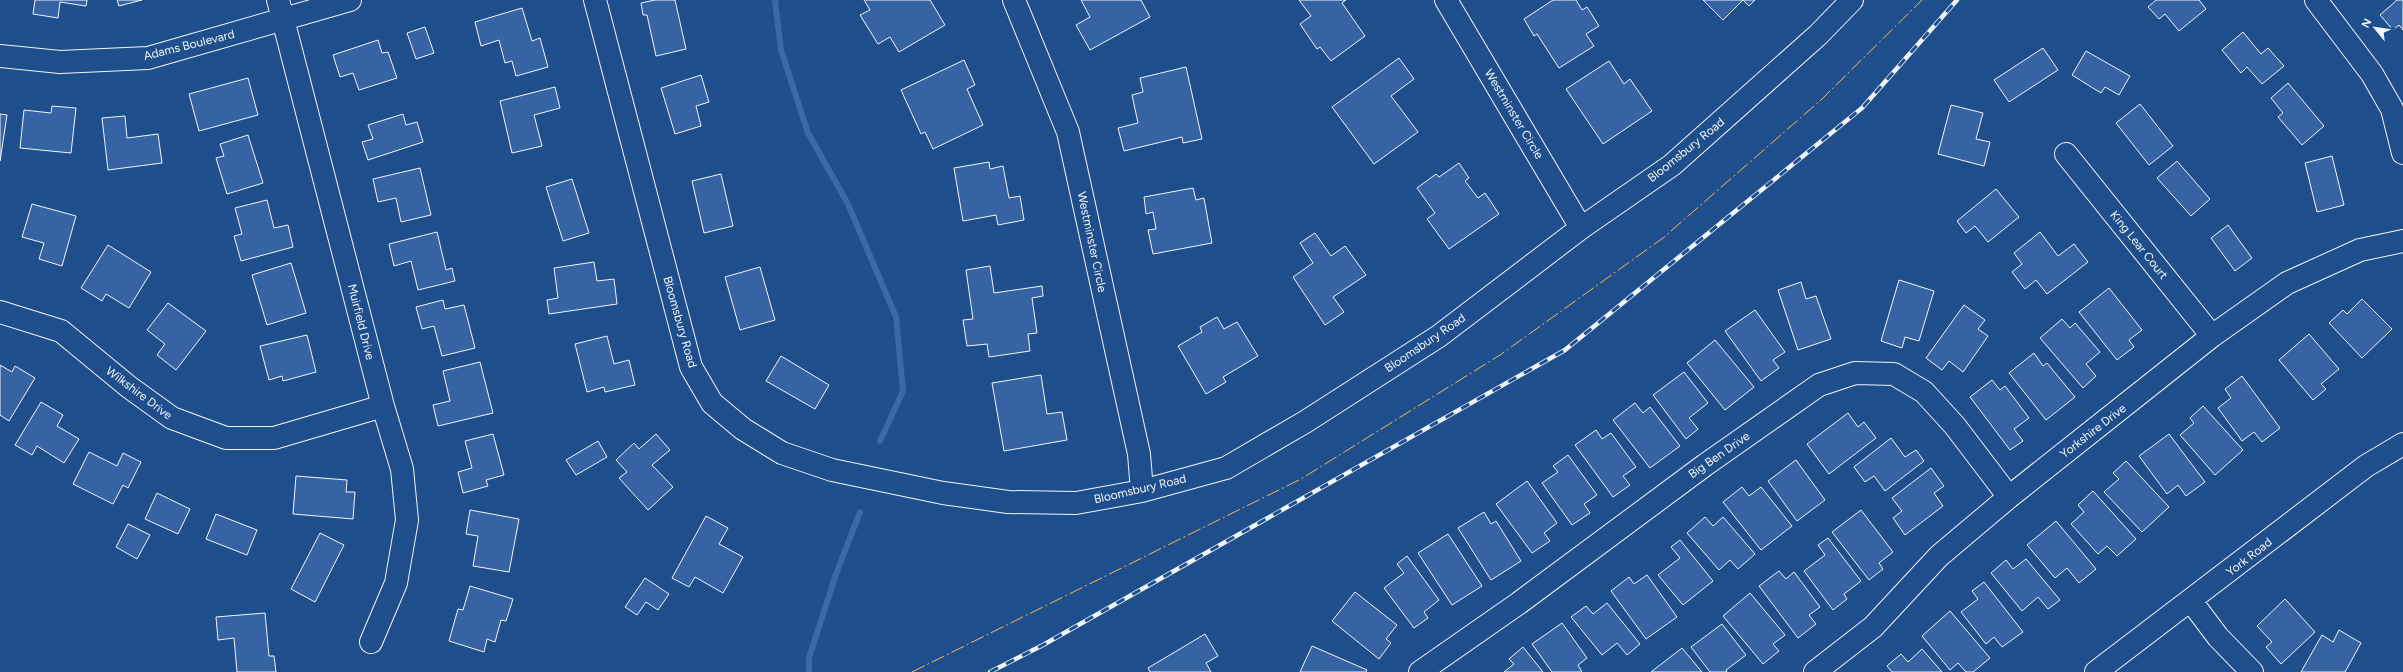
<svg xmlns="http://www.w3.org/2000/svg" width="2403" height="672" font-family="Figtree,sans-serif">
<rect width="100%" height="100%" fill="#1f4e8c"/>
<g fill="none" stroke-linecap="round" stroke-linejoin="round">
<path stroke="#3b69a3" stroke-width="6" d="M775 0 781 50 808 133 848 204 896 317 903 391 880 441
M809 672V658L836 574 860 512"/>
</g>
<path fill="#3563a3" stroke="#f2f6ff" d="M35 0H87L86 6 60 2 58 18 33 14Z
M117 0H142L119 6Z
M655 0H675L686 49 656 56 647 15H643L641 3Z
M864 0H930L945 25 899 52 890 37 878 44 860 15 870 10Z
M1081 0H1141L1150 17 1090 50 1076 25 1090 17Z
M1299 0H1346L1342 3 1365 36 1331 61 1320 47 1317 49 1300 24 1311 16Z
M1553 0H1576L1582 10 1587 7 1599 26 1586 34 1594 46 1559 68 1537 34 1534 36 1524 19Z
M1703 0H1743L1723 20Z
M1743 0H1755L1749 6Z
M2156 0H2199L2206 9 2179 31 2165 14 2159 19 2148 7Z
M2397 0H2403V30L2399 25 2393 30 2380 15Z
M522 8 532 41 540 38 548 67 516 76 512 61 505 63 499 40 481 46 475 22Z
M425 27 434 53 416 59 407 33Z
M2243 32 2261 54 2268 48 2284 66 2262 84 2247 67 2241 73 2222 50Z
M378 40 382 53 388 52 397 78 359 90 353 73 340 77 333 55Z
M2043 48 2058 70 2009 102 1994 80Z
M2086 51 2130 76 2119 95 2105 87 2101 93 2072 75Z
M1399 58 1414 79 1391 96 1418 132 1374 164 1332 107Z
M964 60 975 85 967 89 983 125 933 149 925 132 921 134 901 90Z
M1609 61 1624 84 1630 79 1652 111 1603 144 1566 89Z
M1186 67 1202 139 1183 143 1182 137 1124 151 1118 128 1138 123 1132 95 1143 92 1140 78Z
M701 75 709 102 696 106 701 126 675 134 661 88Z
M248 78 258 115 199 131 189 94Z
M2288 83 2324 126 2302 145 2278 117 2283 113 2271 98Z
M555 87 560 108 534 115 542 146 512 153 500 101Z
M2140 104 2173 146 2149 165 2116 123Z
M1951 105 1983 113 1976 139 1990 142 1984 166 1938 154Z
M52 106 76 108 71 153 20 148 24 110 51 113Z
M0 114 7 115 0 161Z
M403 114 406 125 417 122 423 142 368 160 362 142 373 139 368 125Z
M125 116 127 138 158 134 162 163 108 170 102 118Z
M248 135 263 183 227 194 216 158 224 156 220 144Z
M2332 156 2344 205 2317 212 2305 163Z
M2177 161 2210 199 2191 216 2157 178Z
M989 162 990 169 1003 166 1009 198 1020 196 1024 220 998 225 996 215 963 221 954 168Z
M1459 163 1469 178 1465 181 1478 198 1485 193 1499 214 1449 249 1427 219 1435 213 1417 188 1436 174 1439 177Z
M420 168 431 215 401 222 396 198 378 202 373 179Z
M721 174 733 226 704 233 692 181Z
M572 179 589 233 563 241 546 187Z
M1193 188 1196 200 1204 198 1212 243 1153 254 1148 230 1156 229 1153 212 1146 214 1144 197Z
M1996 189 2019 217 1988 242 1975 226 1966 233 1957 221Z
M267 200 274 228 288 225 293 247 241 261 234 236 242 234 235 208Z
M32 204 76 216 62 266 39 259 44 243 22 237Z
M2228 225 2252 258 2235 271 2211 238Z
M437 232 446 270 452 268 455 281 418 290 411 261 394 266 389 244Z
M2040 232 2058 256 2074 244 2088 262 2047 294 2036 280 2025 289 2012 272 2022 264 2014 253Z
M1315 233 1331 256 1345 246 1366 275 1333 297 1344 312 1325 325 1293 277 1313 263 1300 243Z
M108 245 151 272 129 308 106 294 102 301 81 288Z
M594 262 597 281 614 279 617 304 549 314 547 300 558 298 554 268Z
M291 263 306 313 267 325 252 275Z
M990 266 994 293 1042 286 1043 296 1032 298 1037 333 1028 334 1030 351 989 357 987 344 967 346 963 320 973 319 966 270Z
M760 267 775 320 740 330 725 277Z
M1899 280 1934 291 1919 341 1905 337 1902 348 1881 341Z
M1801 282 1806 299 1816 296 1831 339 1798 350 1778 290Z
M2109 288 2142 330 2129 340 2134 347 2117 360 2079 312Z
M2362 299 2392 329 2362 358 2329 323 2343 310 2347 314Z
M443 300 445 309 464 305 475 348 442 356 434 326 422 329 416 307Z
M168 303 206 331 176 370 157 355 165 344 147 330Z
M1964 305 1985 320 1978 329 1988 336 1963 372 1949 361 1942 370 1926 358Z
M1755 310 1785 352 1773 360 1779 368 1761 381 1725 331Z
M1217 317 1224 329 1237 322 1258 356 1223 377 1226 382 1206 394 1178 346 1202 332 1200 327Z
M2062 319 2070 328 2075 323 2100 352 2086 364 2096 376 2083 388 2040 338Z
M2309 334 2339 369 2321 384 2326 389 2313 400 2279 360Z
M307 335 316 372 283 381 282 376 269 380 260 346Z
M607 336 614 364 629 360 635 385 605 392 604 387 587 392 575 344Z
M1715 340 1754 387 1725 410 1687 363Z
M2034 353 2043 366 2047 363 2075 397 2046 420 2009 373Z
M781 356 829 385 815 409 766 381Z
M480 362 493 413 438 426 433 405 450 401 443 371Z
M0 365 12 372 15 366 35 378 9 421 0 415Z
M1684 372 1708 403 1689 418 1698 429 1686 439 1653 395Z
M1041 375 1047 414 1062 412 1067 440 1004 451 992 383Z
M2242 376 2280 428 2262 442 2254 432 2242 441 2218 408 2231 398 2225 389Z
M1992 380 2000 390 2005 386 2029 418 2014 429 2023 441 2010 450 1970 397Z
M41 402 63 415 57 426 79 439 64 463 37 446 32 455 15 445Z
M1635 403 1643 413 1650 407 1680 446 1650 468 1613 420Z
M2203 406 2243 450 2215 475 2180 435 2194 423 2190 418Z
M1848 413 1858 427 1864 422 1876 438 1829 474 1807 444Z
M1596 430 1602 439 1611 433 1636 467 1623 476 1630 485 1613 497 1575 445Z
M493 434 504 475 486 480 488 486 463 493 458 472 472 468 465 441Z
M656 434 670 450 652 465 673 487 648 510 619 478 627 472 616 460 634 443 639 449Z
M2169 434 2205 482 2186 496 2178 485 2167 494 2139 456Z
M1891 438 1905 457 1916 450 1924 461 1885 491 1874 476 1865 482 1854 467Z
M598 441 607 457 576 475 566 460Z
M89 452 117 466 123 453 141 462 128 488 123 485 113 504 73 484Z
M1568 455 1597 495 1584 504 1590 513 1572 525 1542 483 1558 472 1553 466Z
M1796 460 1825 500 1797 521 1768 481Z
M2126 461 2169 507 2142 532 2104 492 2119 479 2113 473Z
M1931 468 1944 486 1934 493 1943 506 1905 535 1893 518 1902 511 1892 498Z
M296 476 347 480 346 492H355L353 519 293 514Z
M1527 481 1557 523 1544 533 1550 541 1532 553 1496 504Z
M1742 487 1749 496 1761 487 1792 526 1761 550 1723 502Z
M2093 491 2136 539 2117 556 2107 546 2098 554 2071 524 2084 512 2078 505Z
M157 493 190 509 178 534 145 519Z
M470 510 519 519 509 572 473 566 478 536 466 534Z
M1861 510 1893 552 1879 563 1883 569 1869 580 1832 532Z
M1484 512 1491 524 1496 521 1521 561 1491 580 1458 528Z
M216 514 257 530 247 555 206 539Z
M706 516 728 528 719 544 743 557 723 593 695 577 689 587 672 578Z
M1705 517 1713 526 1723 517 1755 554 1738 569 1730 560 1719 570 1687 533Z
M2056 521 2096 569 2079 583 2067 568 2055 578 2027 545Z
M128 524 150 535 137 559 116 547Z
M320 533 344 545 315 602 291 589Z
M1448 534 1482 586 1452 605 1418 553Z
M1828 538 1861 581 1844 594 1847 599 1833 610 1804 571 1825 555 1818 545Z
M1680 540 1713 581 1683 605 1658 575 1680 558 1671 547Z
M1407 556 1439 600 1424 612 1428 618 1414 628 1384 588 1404 573 1397 564Z
M2026 559 2060 600 2048 609 2038 597 2022 611 1991 573 2006 560 2013 569Z
M1779 571 1786 579 1794 572 1820 607 1809 615 1816 624 1798 638 1759 586Z
M1647 575 1677 617 1646 639 1611 591 1629 577 1634 584Z
M645 578 669 594 658 610 646 602 637 615 625 607Z
M1984 582 2023 632 2002 647 1994 637 1986 644 1961 612 1978 599 1972 591Z
M470 586 513 599 506 621 501 620 495 642 487 639 484 652 449 641 458 609 463 610Z
M1355 592 1397 625 1386 639 1391 643 1379 659 1332 621Z
M1750 593 1785 635 1773 644 1779 651 1763 664 1723 616Z
M2285 599 2315 632 2281 664 2266 647 2272 642 2257 626Z
M1607 603 1640 644 1627 655 1617 643 1602 655 1571 617 1586 606 1593 614Z
M1950 611 1990 658 1973 672H1966L1958 663 1950 670 1922 636Z
M265 613 269 656H274L276 672H237L234 638 218 640 216 617Z
M1562 623 1587 658 1578 665 1582 672H1552L1532 644Z
M1722 624 1746 655 1726 670 1727 672H1710L1691 647Z
M2339 630 2361 643 2345 672H2301L2322 635 2333 642Z
M1205 634 1218 656 1206 663 1211 672H1150L1148 668Z
M1312 646 1367 670 1366 672H1300Z
M1523 647 1543 672H1504L1514 664 1509 659Z
M1682 648 1702 672H1651Z
M1922 649 1942 672H1892L1887 666 1901 654 1908 662Z"/>
<g fill="none" stroke-linecap="round" stroke-linejoin="round">
<defs>
<path id="minor" d="M278 0 383 406 402 469 407 520 396 583 371 642
M595 0 691 367 712 403 743 429 782 453 832 470 943 493 1008 502 1076 503 1142 491 1226 468 1305 422 1439 336 1581 228 1672 165 1818 35 1852 0
M1014 0 1068 132 1139 454 1142 491
M1446 0 1581 228
M2316 0 2372 74 2392 109 2403 153
M0 56 60 62 148 58 350 0
M2066 154 2212 336
M0 312 61 331 129 387 172 418 226 438H274L383 406
M2191 601 2218 637 2252 672
M1420 672 1519 603 1705 465 1819 385 1855 373 1894 374 1924 392 1955 426 2009 497
M1815 672 1873 627 1939 556 2009 497 2212 336 2287 283 2360 250 2403 241
M2096 672 2366 466 2403 444"/>
</defs>
<use href="#minor" stroke="#f2f6ff" stroke-width="24"/>
<use href="#minor" stroke="#1f4e8c" stroke-width="22"/>
<defs>
<path id="rail" d="M990 672 1043 645 1565 350 1862 108 1957 0"/>
</defs>
<use href="#rail" stroke="#f2f6ff" stroke-width="4.5"/>
<use href="#rail" stroke="#1f4e8c" stroke-width="3" stroke-dasharray="9" stroke-linecap="butt"/>
<path stroke="#ffb74d" stroke-width="1" stroke-dasharray="14 3 2 3" stroke-linecap="butt" d="M912 672 1301 479 1500 355 1663 238 1822 99 1922 0"/>
</g>
<g text-anchor="middle" stroke-width="3" stroke-linejoin="round" paint-order="stroke">
<g font-size="12" fill="#f2f6ff" stroke="#1f4e8c">
<text transform="translate(189 45) rotate(-14)" y="4">Adams Boulevard</text>
<text transform="translate(1514 114) rotate(59)" y="4">Westminster Circle</text>
<text transform="translate(1686 150) rotate(-39)" y="4">Bloomsbury Road</text>
<text transform="translate(1092 242) rotate(78)" y="4">Westminster Circle</text>
<text transform="translate(2139 245) rotate(51)" y="4">King Lear Court</text>
<text transform="translate(361 322) rotate(76)" y="4">Muirfield Drive</text>
<text transform="translate(680 322) rotate(74)" y="4">Bloomsbury Road</text>
<text transform="translate(1425 343) rotate(-34)" y="4">Bloomsbury Road</text>
<text transform="translate(139 393) rotate(37)" y="4">Wilkshire Drive</text>
<text transform="translate(2093 431) rotate(-38)" y="4">Yorkshire Drive</text>
<text transform="translate(1719 455) rotate(-35)" y="4">Big Ben Drive</text>
<text transform="translate(1140 489) rotate(-13)" y="4">Bloomsbury Road</text>
<text transform="translate(2249 557) rotate(-38)" y="4">York Road</text>
</g>
</g>
<g transform="translate(2375 28) rotate(299)" stroke="#1f4e8c" stroke-width="3" paint-order="stroke">
<path d="M0-3L7 15L0 10L-7 15Z" fill="#f2f6ff"/>
<text y="-6" font-size="11" font-weight="bold" text-anchor="middle" fill="#f2f6ff">N</text>
</g>
</svg>
